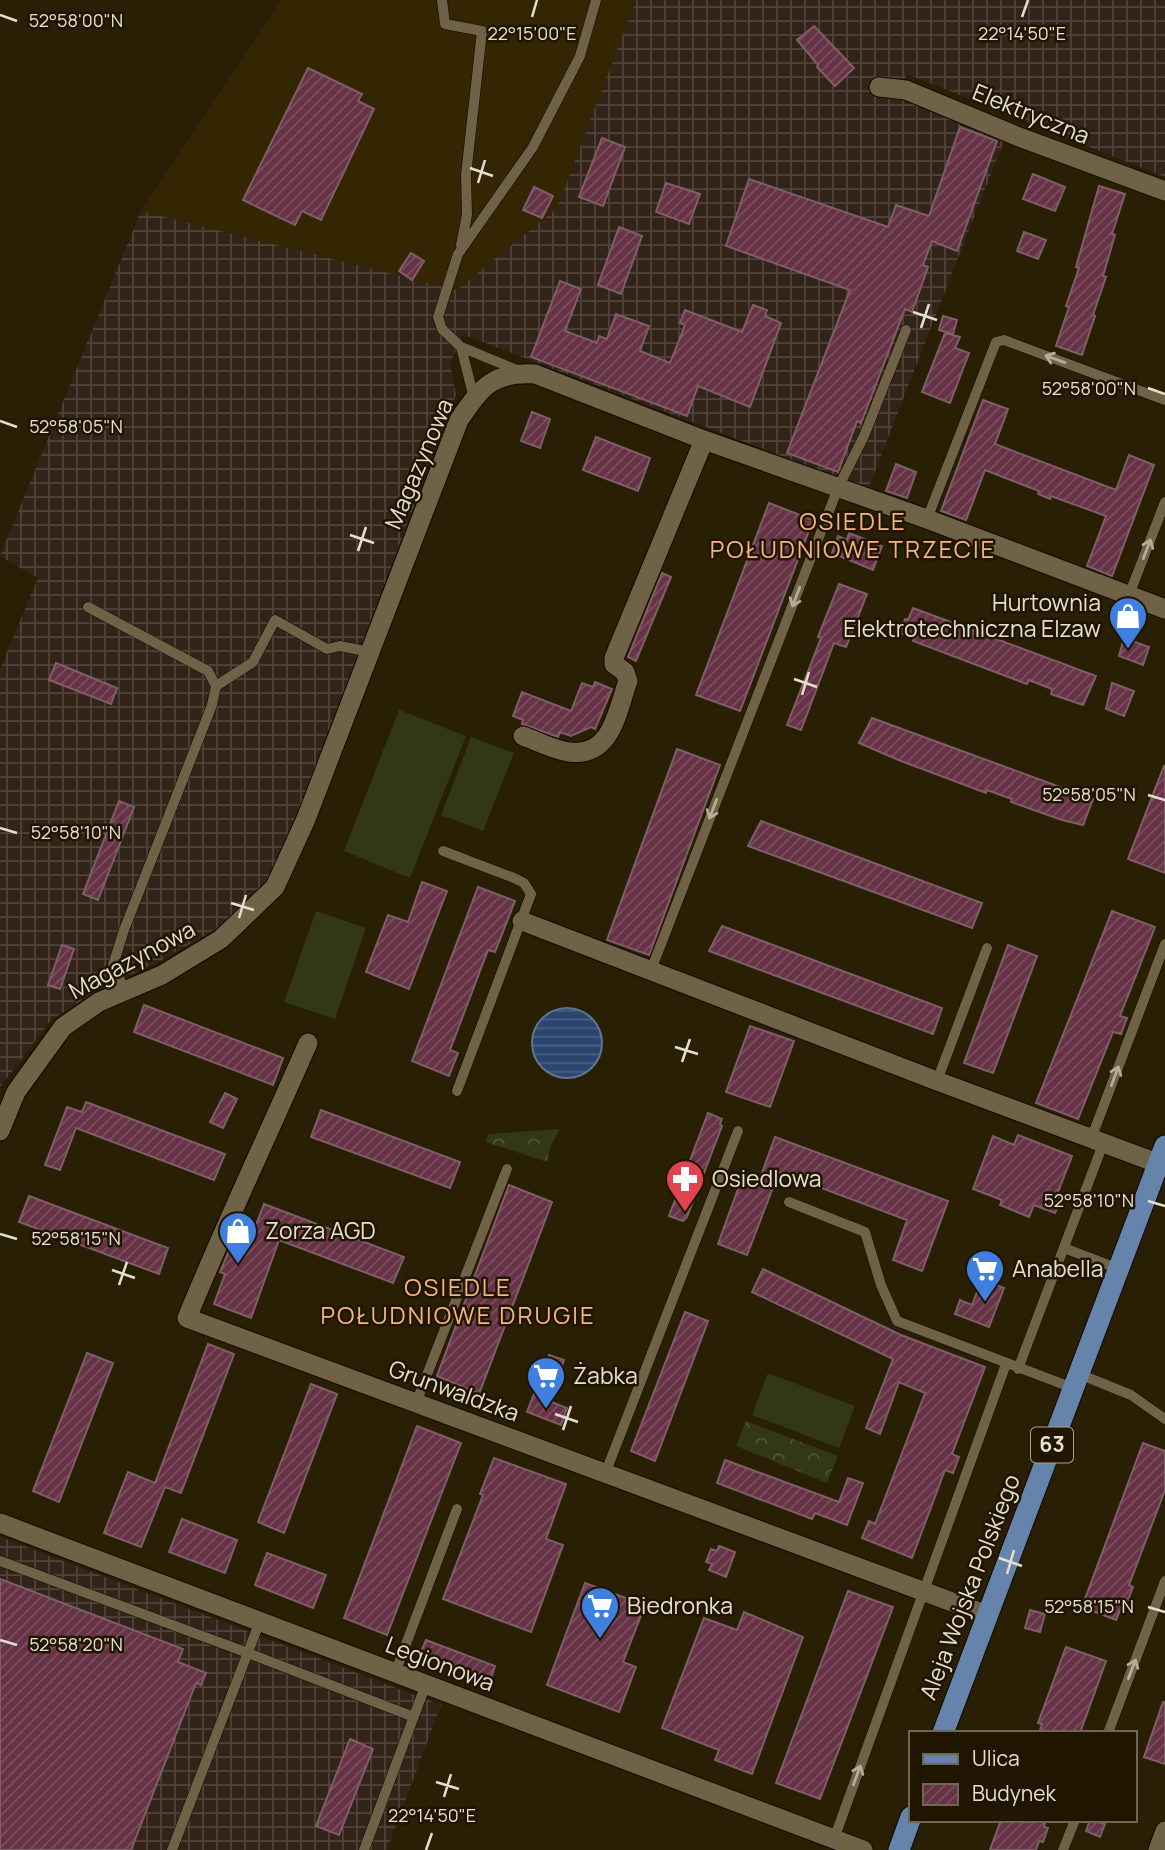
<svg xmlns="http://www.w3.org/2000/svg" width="1165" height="1850" font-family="Manrope,sans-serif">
<defs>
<pattern id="industrial-grid" width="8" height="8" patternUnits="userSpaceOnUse" patternTransform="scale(1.75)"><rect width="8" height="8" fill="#332419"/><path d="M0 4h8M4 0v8" fill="none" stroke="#514339"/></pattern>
<pattern id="park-crowns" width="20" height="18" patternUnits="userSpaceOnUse" patternTransform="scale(1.75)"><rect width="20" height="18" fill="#323714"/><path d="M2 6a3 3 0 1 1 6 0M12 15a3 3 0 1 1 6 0" fill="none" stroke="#505435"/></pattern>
<pattern id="water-rules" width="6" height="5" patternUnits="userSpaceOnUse" patternTransform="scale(1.75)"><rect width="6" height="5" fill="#2a466f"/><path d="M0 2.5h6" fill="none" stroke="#496082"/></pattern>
<pattern id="building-hatch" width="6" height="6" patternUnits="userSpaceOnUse" patternTransform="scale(1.75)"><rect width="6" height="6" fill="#663245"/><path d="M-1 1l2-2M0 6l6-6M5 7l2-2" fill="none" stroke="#7c4f5f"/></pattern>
</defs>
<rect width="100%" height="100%" fill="#291f05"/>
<path fill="#342603" d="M282 0H636L557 208 457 290 141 211Z"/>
<path fill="url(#industrial-grid)" d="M636 0H1165V177L907 74 897 96 1005 138 868 489 462 334 450 364 456 395 277 868 246 906 216 929 158 962 98 990 51 1020 0 1087V669L38 578 0 556 141 211 457 290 557 208Z
M0 1537 441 1705 387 1850H0Z"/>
<path fill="url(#park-crowns)" d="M560 1129 551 1145 547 1162 486 1142 488 1134Z
M746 1421 838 1456 827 1483 736 1446Z"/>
<path fill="#323714" d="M399 710 466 736 410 878 344 851Z
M471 737 514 753 483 831 441 815Z
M316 911 366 928 335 1019 284 1002Z
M768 1373 855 1406 839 1448 752 1415Z"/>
<path fill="url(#water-rules)" stroke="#62748c" stroke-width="2" d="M532 1043a35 35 0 1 1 70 0a35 35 0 1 1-70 0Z"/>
<path fill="url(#building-hatch)" stroke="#7e5f68" stroke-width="2" d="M814 26 854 68 835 86 817 67 818 65 797 40Z
M308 68 362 94 358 101 374 109 321 220 302 211 295 225 243 200Z
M960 127 997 141 957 251 932 241 923 265 928 267 912 312 905 309 861 423 857 421 838 472 787 453 850 290 726 246 749 179 888 227 896 205 929 216Z
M602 138 625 147 603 206 579 197Z
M1033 174 1065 187 1055 211 1023 199Z
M666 183 700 194 689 224 656 212Z
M1099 186 1125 194 1112 234 1115 235 1103 276 1106 277 1093 315 1095 316 1082 355 1056 346 1069 307 1066 306 1079 268 1076 267Z
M534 187 553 196 542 218 523 210Z
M619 227 642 236 621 294 598 285Z
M1024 232 1046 240 1038 259 1017 251Z
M411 253 424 261 412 280 399 271Z
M560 281 581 289 565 331 597 343 599 336 607 339 616 314 649 326 640 351 670 363 685 325 680 323 685 310 742 332 753 305 767 310 765 316 781 323 750 407 698 386 687 416 531 357Z
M943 316 957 320 953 334 939 330Z
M945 333 960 337 955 348 969 353 950 403 922 392Z
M983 400 1008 409 995 444 1116 490 1129 455 1154 465 1112 576 1087 566 1106 516 1051 496 1050 499 1038 494 1039 491 985 470 966 520 941 511Z
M532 412 550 419 540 448 521 441Z
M596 437 650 458 638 491 583 470Z
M896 464 916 472 907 498 886 491Z
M769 503 813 520 740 711 696 695Z
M849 533 882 546 873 570 832 553 838 536 847 540Z
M662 573 671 577 636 661 628 657Z
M839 584 867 594 846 647 834 643 801 730 787 725 821 638 818 637Z
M913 608 1096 676 1083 705 1051 694 1052 689 1029 680 1027 684 913 641 914 638 900 633 905 619 908 620Z
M1124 638 1149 647 1143 665 1119 656Z
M56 663 117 688 111 704 49 680Z
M595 682 612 689 595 729 591 727 571 736 560 732 558 737 522 724 523 720 513 716 522 692 571 711 582 683 593 687Z
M1112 683 1134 691 1124 716 1106 709Z
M872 718 1093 799 1083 825 1062 820 1011 802 1012 799 987 790 986 793 901 761 859 743Z
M677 749 720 765 649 955 607 940Z
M1164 766H1165V873L1128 859Z
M119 801 134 807 98 900 83 894Z
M761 821 982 903 972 928 748 846Z
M422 882 447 891 409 989 366 972 388 915 408 922Z
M478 887 515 901 495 952 488 950 450 1050 458 1053 449 1076 412 1061Z
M1112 911 1155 927 1120 1016 1127 1018 1121 1034 1113 1032 1078 1119 1036 1103Z
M722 926 942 1008 933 1034 709 951Z
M62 945 74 949 60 989 48 985Z
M1008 945 1037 956 993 1073 964 1063Z
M144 1005 283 1058 273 1085 134 1032Z
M750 1026 794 1041 770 1107 726 1092Z
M225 1093 237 1099 223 1128 210 1122Z
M86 1102 225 1154 214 1180 76 1128 60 1170 45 1165 67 1107 82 1112Z
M321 1110 460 1162 450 1188 311 1137Z
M708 1113 722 1119 720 1124 722 1126 687 1217 683 1221 669 1216Z
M1018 1135 1072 1156 1056 1197 1061 1199 1055 1213 1034 1205 1029 1217 1000 1205 1002 1200 973 1189 993 1136 1014 1145Z
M775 1137 948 1201 922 1271 893 1260 907 1220 779 1172 747 1255 718 1244 742 1178 758 1184Z
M509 1185 552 1202 479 1394 437 1376Z
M29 1196 168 1248 159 1274 19 1222Z
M264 1204 404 1257 393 1283 279 1240 251 1318 214 1304 225 1274 220 1272 231 1246 246 1251Z
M763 1269 901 1335 985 1367 952 1454 959 1457 953 1473 945 1470 912 1558 862 1538 869 1521 875 1524 925 1393 899 1382 880 1434 866 1428 893 1359 752 1292Z
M982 1279 1004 1288 989 1327 955 1314 960 1300 972 1305Z
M685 1312 708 1321 655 1461 631 1451Z
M208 1344 234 1354 181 1493 165 1487 141 1547 104 1533 128 1472 155 1483Z
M87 1353 113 1363 59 1502 33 1491Z
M549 1355 564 1360 549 1401 567 1408 561 1425 527 1412Z
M311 1384 337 1394 284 1533 258 1522Z
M417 1426 461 1443 387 1635 344 1618Z
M1143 1443 1165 1451V1490L1129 1585 1133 1587 1128 1600 1125 1598 1116 1620 1082 1607Z
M494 1458 566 1484 546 1539 563 1545 531 1632 443 1599 483 1495 480 1494Z
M725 1460 839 1502 848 1478 863 1483 847 1525 815 1513 812 1519 717 1483Z
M182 1519 237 1540 225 1573 169 1552Z
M719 1546 735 1552 726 1577 709 1570 712 1564 706 1562 711 1549 717 1551Z
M267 1553 326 1575 313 1608 255 1585Z
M0 1579 183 1649 178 1662 206 1673 201 1685 196 1683 131 1850H0Z
M585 1583 645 1605 623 1662 636 1667 619 1712 547 1685Z
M848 1591 893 1607 820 1799 776 1783Z
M1030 1610 1045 1614 1040 1632 1025 1628Z
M744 1612 803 1637 752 1774 715 1760 719 1750 662 1728 704 1618 737 1630Z
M426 1640 495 1666 490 1681 420 1654Z
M1066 1647 1106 1661 1080 1733H1039L1042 1724 1038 1723Z
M1163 1702H1165V1764L1144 1757Z
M350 1739 373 1749 339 1835 316 1826Z
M1001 1820H1046L1044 1827 1048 1828 1043 1842 1039 1841 1036 1850H990Z
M1090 1820 1105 1824 1100 1837 1086 1831Z"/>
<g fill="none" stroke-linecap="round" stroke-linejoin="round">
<defs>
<path id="service" d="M442 0 445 24 482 31 466 175 467 215 461 245
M461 347 474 398
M517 370 461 347 442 329 438 317 458 254 533 147 580 56 596 0
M927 519 996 342 1004 340 1165 400
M1129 595 1165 502
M88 607 208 671 216 686 212 705 124 930 113 965 125 991
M216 686 253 662 275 620 327 649 340 646 370 652
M443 851 514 878 524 883 531 894 457 1091
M651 970 838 488 864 436 906 330
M937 1081 987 948
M1091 1139 1165 944
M789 1202 865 1232 881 1285 897 1321 1073 1388
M1064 1248 1119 1269
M1018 1369 1103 1144
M1079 1374 1131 1395 1165 1419
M416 1403 507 1169
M605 1474 738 1131
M0 1561 248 1653 414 1717
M395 1673 457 1509
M1108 1733 1165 1581
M834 1839 1006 1364
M172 1850 260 1621
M364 1850 426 1684
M1063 1850 1075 1820"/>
<path id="minor" d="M879 87 906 90 1019 137 1165 191
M523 736C537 741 554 750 569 752 612 758 617 711 628 681L625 672 614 664V658L704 440
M522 921 937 1081 1165 1166
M308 1043C268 1135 225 1225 187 1318L987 1615
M0 1131 16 1092 63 1027 99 1002 162 975 221 939 275 887 306 819 459 420C482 386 493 372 535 374L704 440 927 519 1165 609
M0 1523 863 1850
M1158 1850 1165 1831"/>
<path id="primary" d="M943 1733 1165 1146
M899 1850 911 1817"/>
</defs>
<use href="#service" stroke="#120800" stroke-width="11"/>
<use href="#minor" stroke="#120800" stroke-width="21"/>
<use href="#primary" stroke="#120800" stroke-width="23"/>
<use href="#service" stroke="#6f6247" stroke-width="10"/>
<use href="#minor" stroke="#6f6247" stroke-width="19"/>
<use href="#primary" stroke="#6583ab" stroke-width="21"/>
</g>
<defs><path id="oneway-shaft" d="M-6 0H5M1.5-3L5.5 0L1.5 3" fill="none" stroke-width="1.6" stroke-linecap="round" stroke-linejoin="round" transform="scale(1.75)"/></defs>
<g stroke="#b6ad99">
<use href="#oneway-shaft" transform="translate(1055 359) rotate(-160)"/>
<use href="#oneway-shaft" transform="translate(1147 549) rotate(-69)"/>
<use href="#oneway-shaft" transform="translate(796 597) rotate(111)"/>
<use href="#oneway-shaft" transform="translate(713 809) rotate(111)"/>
<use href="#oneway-shaft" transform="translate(1115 1076) rotate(-69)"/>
<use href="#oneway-shaft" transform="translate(1132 1669) rotate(-69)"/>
<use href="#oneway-shaft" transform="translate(857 1775) rotate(-70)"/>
</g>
<path fill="none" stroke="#e6dfd0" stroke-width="2.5" d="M0 15 17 21M532 17 537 0M1022 17 1028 0M470 168 493 176M478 183 485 160M913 312 937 320M921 328 929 304M1148 388 1165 394M0 421 17 427M350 535 374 543M358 551 366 527M794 679 817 687M802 695 809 672M1148 795 1165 800M0 828 17 833M231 903 254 910M239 918 246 895M675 1047 698 1054M682 1062 690 1039M1148 1201 1165 1206M0 1234 17 1239M112 1270 135 1278M119 1285 127 1262M555 1414 578 1422M563 1430 571 1406M999 1558 1022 1566M1007 1574 1014 1550M1148 1607 1165 1612M0 1640 17 1645M436 1782 459 1789M444 1797 451 1774M426 1850 432 1833"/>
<defs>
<symbol id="shop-pin" viewBox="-11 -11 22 30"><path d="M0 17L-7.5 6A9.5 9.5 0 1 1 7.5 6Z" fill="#3f7fe0" stroke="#201500"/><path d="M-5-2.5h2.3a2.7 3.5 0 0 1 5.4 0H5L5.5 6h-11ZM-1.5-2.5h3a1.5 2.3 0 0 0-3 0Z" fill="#fff"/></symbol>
<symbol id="pharmacy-pin" viewBox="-11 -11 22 30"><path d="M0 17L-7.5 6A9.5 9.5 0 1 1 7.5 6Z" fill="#e0444e" stroke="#201500"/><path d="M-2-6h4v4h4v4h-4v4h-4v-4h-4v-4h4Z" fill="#fff"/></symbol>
<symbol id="supermarket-pin" viewBox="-11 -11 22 30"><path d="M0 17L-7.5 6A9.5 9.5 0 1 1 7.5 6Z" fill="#3f7fe0" stroke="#201500"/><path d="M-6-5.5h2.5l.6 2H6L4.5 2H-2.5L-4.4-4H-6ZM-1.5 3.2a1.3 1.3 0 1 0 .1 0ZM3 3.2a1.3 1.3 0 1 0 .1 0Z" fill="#fff"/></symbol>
</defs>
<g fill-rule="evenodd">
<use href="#shop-pin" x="1106" y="594" width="44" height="60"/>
<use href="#pharmacy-pin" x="663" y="1157" width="44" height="60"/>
<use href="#shop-pin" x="216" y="1209" width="44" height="60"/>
<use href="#supermarket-pin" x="963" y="1247" width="44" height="60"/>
<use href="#supermarket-pin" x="524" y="1354" width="44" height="60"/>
<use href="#supermarket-pin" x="578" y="1584" width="44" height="60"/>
</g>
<g text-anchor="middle" stroke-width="5" stroke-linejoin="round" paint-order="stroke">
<rect fill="#201500" stroke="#aba292" stroke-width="2" x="1031" y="1427.5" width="42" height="35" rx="5"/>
<g font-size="21" font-weight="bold" fill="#e6dfd0">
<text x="1052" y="1452">63</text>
</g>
<g font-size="23" fill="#e6dfd0" stroke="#201500">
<text transform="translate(1031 114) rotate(22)" y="8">Elektryczna</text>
<text transform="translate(419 464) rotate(-67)" y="8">Magazynowa</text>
<text transform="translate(132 960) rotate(-28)" y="8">Magazynowa</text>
<text transform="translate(454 1391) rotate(20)" y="8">Grunwaldzka</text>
<text transform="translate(970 1587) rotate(-69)" y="8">Aleja Wojska Polskiego</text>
<text transform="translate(440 1664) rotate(21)" y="8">Legionowa</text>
</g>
<g font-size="23" fill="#e6dfd0" stroke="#201500" text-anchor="start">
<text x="1101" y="611" text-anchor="end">Hurtownia<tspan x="1101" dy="26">Elektrotechniczna Elzaw</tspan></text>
<text x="712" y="1187">Osiedlowa</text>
<text x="265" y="1239">Zorza AGD</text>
<text x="1012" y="1277">Anabella</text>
<text x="573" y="1384">Żabka</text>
<text x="627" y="1614">Biedronka</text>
</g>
<g font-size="24" letter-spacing="2" fill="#f4b581" stroke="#201500">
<text x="853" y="530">OSIEDLE<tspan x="853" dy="28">POŁUDNIOWE TRZECIE</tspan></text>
<text x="458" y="1296">OSIEDLE<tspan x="458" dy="28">POŁUDNIOWE DRUGIE</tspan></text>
</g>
</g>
<g font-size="18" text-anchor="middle" fill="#e6dfd0" stroke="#201500" stroke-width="5" stroke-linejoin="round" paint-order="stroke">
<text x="76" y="27">52°58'00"N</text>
<text x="532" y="40">22°15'00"E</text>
<text x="1022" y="40">22°14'50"E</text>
<text x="1089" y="395">52°58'00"N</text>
<text x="76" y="433">52°58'05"N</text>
<text x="1089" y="801">52°58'05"N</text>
<text x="76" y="839">52°58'10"N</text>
<text x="1089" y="1207">52°58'10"N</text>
<text x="76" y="1245">52°58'15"N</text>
<text x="1089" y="1613">52°58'15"N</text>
<text x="76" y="1651">52°58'20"N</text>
<text x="432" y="1822">22°14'50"E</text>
</g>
<rect x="909" y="1731" width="228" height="91" fill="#201500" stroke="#6f6653" stroke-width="2"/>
<rect x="923" y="1754" width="35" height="10" fill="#6583ab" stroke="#6f6653" stroke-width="2"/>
<text x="972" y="1766" font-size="21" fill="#e6dfd0">Ulica</text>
<rect x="923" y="1784" width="35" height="21" fill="url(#building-hatch)" stroke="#6f6653" stroke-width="2"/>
<text x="972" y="1801" font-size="21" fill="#e6dfd0">Budynek</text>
</svg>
